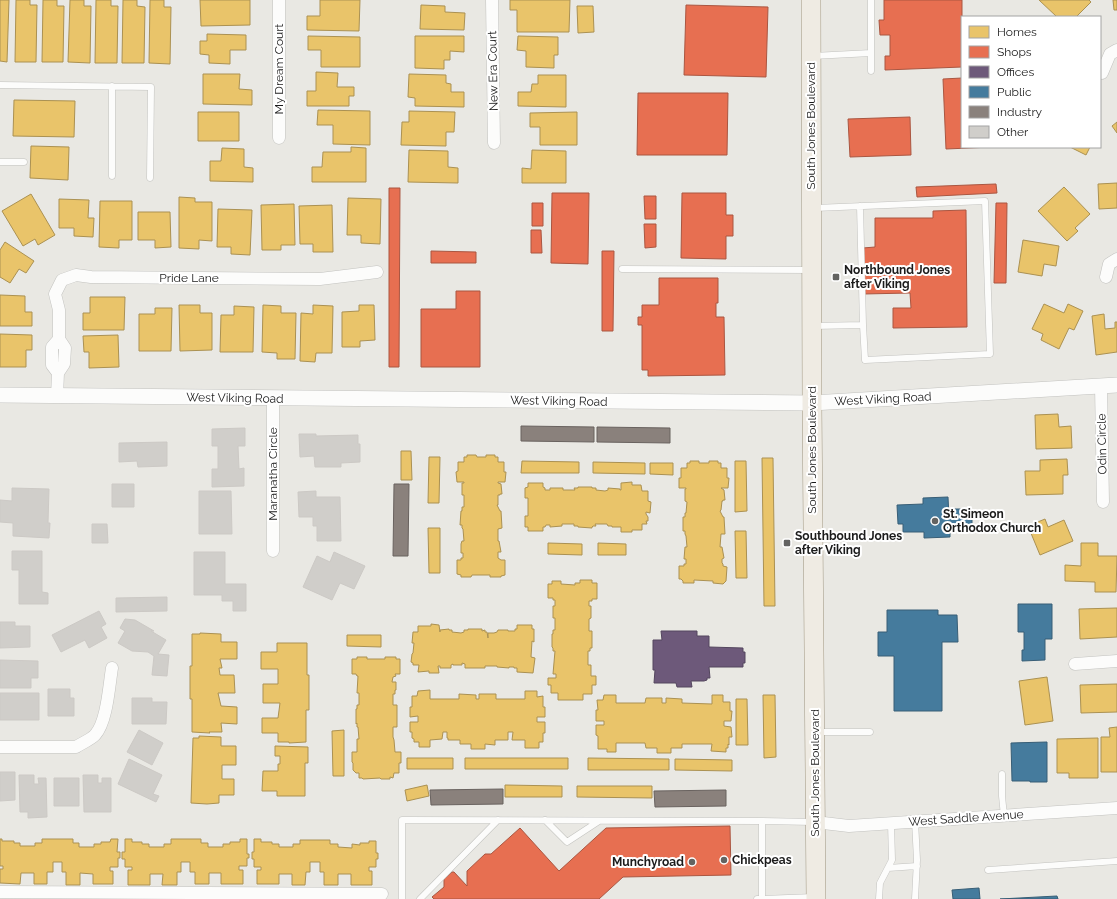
<svg xmlns="http://www.w3.org/2000/svg" width="1117" height="899" font-family="Raleway,sans-serif">
<rect width="100%" height="100%" fill="#e9e8e3"/>
<path fill="#e9c46a" stroke="#ab9152" d="M0 0H9L7 62 0 61Z
M16 0H30V5H37L36 62H15Z
M43 0H57V6H64L63 62H42Z
M70 0H84V6H91L90 63 68 62Z
M96 0H111V6H118L117 63H95Z
M123 0H137V6L145 7 144 63H122Z
M150 0H164V7H171L170 64 149 63Z
M200 0H250V25L201 26Z
M320 0H360L359 31 307 30V16H320Z
M510 0H570L569 32H517V10H510Z
M1039 0H1089L1091 2 1076 17H1057Z
M1113 0H1117V10H1114Z
M421 5 445 6V12L465 13 464 30 420 29Z
M577 6H593L594 32 578 33Z
M207 34 246 35V50H230V64L209 63V55L200 54V41H207Z
M308 36 360 37V67H321V50H308Z
M415 36H464V52L450 51V60H444V69L415 68Z
M518 36 558 37V55H554V68L526 67V51L517 50Z
M316 72 338 73 337 87H354V96H349V106H307V91H316Z
M203 74H240L239 89 252 90V105L203 104Z
M409 74 446 75V83L451 84V92H464V107L415 106V98L408 97Z
M538 75H566V107L518 106V92H531L532 84H538Z
M14 100 75 101 74 137 13 136Z
M318 110 370 111V145L333 144V125H317Z
M409 111 455 112 454 132H446V146L401 145 402 122H409Z
M198 112H239V141H198Z
M577 112V145H540V127H530V113Z
M1117 122V133L1112 126Z
M31 146 69 147 68 180 30 178Z
M351 147 366 148V182H312V167H322L323 152H351Z
M1070 147H1090L1086 155Z
M222 148 244 149V167L253 168V182L210 181V161H221Z
M409 150 448 151V167L458 168V183L408 182Z
M532 150 566 151V183H522V168L531 169Z
M1117 183V208L1099 209 1098 184Z
M1064 187 1090 214 1075 228 1078 231 1067 241 1038 211Z
M31 194 55 235 38 245 35 239 23 246 2 211Z
M179 197 195 198V202H212V241L199 240V249L179 248Z
M348 198 381 199 380 244 361 243V235H347Z
M59 199 89 200 88 218H94L93 237 74 236V228H59Z
M100 201H132V240H119V248L99 247Z
M294 204 295 245H281V250H262L261 205Z
M332 205 333 252H313V244H300L299 206Z
M218 209 252 210 250 255 231 254V247H217Z
M138 212H170L171 247 155 248V240H138Z
M1023 240 1059 246 1056 266 1044 264 1042 276 1018 272Z
M5 242 34 261 26 273 19 269 10 283 0 277V250Z
M0 295 25 296V312H32V326H0Z
M90 297H125L124 330H83V313H90Z
M1044 304 1064 313 1068 304 1083 311 1074 330 1069 328 1059 349 1041 340 1043 334 1032 329Z
M179 305H200V313H212V350L180 351Z
M263 305 281 306V313H296L295 359H277V353L262 352Z
M313 305 333 306 332 353H316L315 362 300 361 301 313 313 314Z
M359 305H374L375 340 360 341V347H342V312L359 311Z
M234 306 254 307 253 352H220L221 315H234Z
M155 308H172L171 351H139V314H155Z
M1104 314 1105 329 1115 328V322H1117V352L1096 355 1092 316Z
M0 334 32 335V350H26V367H0Z
M118 335 119 367 89 368V352H84L83 336Z
M1058 414 1059 427 1071 426 1072 448 1036 449 1035 415Z
M401 451H411L412 480H401Z
M467 455H476L477 457H486V455H495V457H498V462H504V472H506L505 482H498V483L501 484 502 494H500V495H498V505H497L500 511H501L502 528 498 529V541H499L501 552H498V558L501 560H505V575L501 576V577H490V575H472L471 577H461V575L457 574V560H461V558H463V553H461V544L462 541H464L463 529 462 528V525H460L461 511H462V507H464V495H462V483H464V482H457L456 472 458 471V462H464V457H467Z
M429 457H440L439 503H428Z
M762 458H773L775 606H764Z
M1067 459 1068 475H1063V494L1026 495 1025 471H1040V460Z
M522 461 579 462V473H521Z
M690 461H699V463H709V461H718V463H721V468H727V478H729L728 488H721L724 490 725 500H723V501H722L721 510 720 511 723 517H724L725 534H721L720 547H722L724 558 722 559V563L723 564V566L727 567 726 581 723 584 713 583V581L694 580V583H683V581L681 579H679V566H684V564H686V559H684L685 547H687L686 536 685 534V531H683V517H685V513H686L687 502 685 501V489H686V488H679V478H681V468H687V463H690Z
M735 461H746L747 511 735 512Z
M593 462 645 463V474L593 473Z
M650 463H673V475L650 474Z
M632 482V485H641L642 491H648V501L651 502 650 513 646 512V514L648 517V521H646L647 524H642V530H632V532H621V527H612V526H608L607 524H595L596 526H593L592 527V528L578 527V526H574V524H562V526L550 527V525H546L545 527H543V531H528V527H525V516H528V498H525V488L528 487V483H543V487L545 488V490H550V488H563V490H575L574 488H578V487H592V488H596V490L605 491 608 490V488L620 489V490H621V483Z
M1045 519 1048 527 1064 520 1073 541 1040 555 1028 526Z
M428 528H440V573H429Z
M735 531H746L747 578H736Z
M548 543 582 544V555L548 554Z
M598 543 626 544V555H598Z
M1081 543H1098V556H1117L1116 592H1095V582L1065 581V565L1081 566Z
M580 580H592V583H597V599H592V601H589V606H591V618L589 619V631H592V648H590V651H588V665H591V676H596V685H592V694H583V700H558V693H551V685H548V678H556V674H553L555 651H553V648L552 647V634H553V630H555V618H553V606H555V600H553V598H548V584H552V581H561V584L575 585V583H580Z
M1117 608V637L1080 639 1079 609Z
M431 624 439 625 440 632V630L449 629V630H452V632L461 633 464 632V630H468V629H482V631L485 630V632H487L488 638V633H494L497 632 498 630H508V631H515V629H517V625H532V629H534V642L532 641 531 657 535 658 533 673 517 672V668H514V667H509V668L497 667V666H485V668H465V664L462 663V665H453V664L451 665V668H440V666H438L439 673H429V671L418 672 419 665H413V663L411 662 412 654 413 653 414 643H412L413 632H418V626H431Z
M200 633 221 634V642H237V659H220L222 668H219L220 675H234L235 693H218L221 706 237 707V724L221 723 222 732H209L210 733 192 732V699H190V666H192V634H200Z
M347 635H381V647L347 646Z
M277 643H307V675H309V710H306V742L289 743V742H278V733H262V718H278L280 703H263V684H278V669H261V652H277Z
M357 657H367V659H385V657H396V659H400V674H395L396 676 393 677 392 682H396V690H395V694H393V705H397V727H393V737L394 740 395 752H401V763H399V773H394L393 778 390 777V779H381L380 778 363 779 362 778H359V773H356L353 770V763L352 762V752H357V739H359L358 727H357V723L356 724V709H357V705H359V693H357L358 676H357L356 674H352V659H357Z
M1047 677 1053 721 1025 725 1019 681Z
M1117 684V712L1081 713 1080 685Z
M430 690V699H459V694L476 695V699H479V694H496V699H525V691H537V697L543 696V707H545V717H537V722H545V733H543V742H539V748H525V740H512L513 732H508V740H495V745L485 744V749H471V744H460V740H448V738H447V732H443L442 739 430 740V747H419V742H414V739L412 738V732H410V722H418V716L410 717V707H412V696H417L418 691Z
M604 695H616V703H645L646 698H662V703H666V698L682 699V703L712 704V695H723V702H730V711H732L731 721H724V726L731 727 732 737H729V745L728 744V748H726V752L711 751 712 744H682V748H671V753H657V748H646L645 743H616V752H607V749H598V736L596 735V725H604V721H596V710H598L597 700H603Z
M763 695H775L776 757 764 758Z
M736 699H747L748 745H736Z
M1117 727V772H1101V737H1110L1109 728Z
M344 730V776H333L332 731Z
M199 736 221 737V746H236V765H222V779H234V795H219V803L207 804 191 803 193 738H199Z
M1098 738V778H1069V773H1057V739Z
M275 746 308 747V763H305V796H277V791H262L263 771H278V764H280V756H275Z
M407 758H453V769H407Z
M465 758H568V769H465Z
M588 758 669 759V770H588Z
M675 759 732 760V771L675 770Z
M427 785 429 796 407 801 405 790Z
M505 785 562 786V797H505Z
M577 786H652V798L577 797Z
M0 839H2V841H14V843H20V846H35V843H42V839H73V843H79V847H94V844H101V842H110L111 839H118L117 852H120V858H118V867H110V871H113V884H93V874L80 873V885H66V872H62V862H53V872H47V884H34V873H21L20 884 0 883V869H3V866H0Z
M125 839H132V842H142V844H149V847H164V844H171V839H201V843H208V847H223V844H230V842H240V839H247V854H249V858H247V866H239V870H243V884H221V873H209V884H195V872H190V862H181V872H177V885H162L163 874H150V885H128V870H132V867H125V859H122V852H125Z
M254 839H261V842H272V844H279V847H293V844H300V840H330V844H338V847L352 848V844L360 845V843H369V841H376V853H378V859H376V867H369V871H372V885H351V874H338V885H324V872H320V862H310V872H306L305 885H292V874H279V884H257V870H261V867H254V859H252V852H254Z"/>
<path fill="#e76f51" stroke="#aa5641" d="M884 0H962V67L885 70V56H890V35H880L879 20H884Z
M686 5 768 7 766 77 684 75Z
M962 78V147H992L946 149 943 79Z
M638 93H728L727 155H637Z
M910 117 911 155 850 157 848 119Z
M996 184 997 193 917 197 916 187Z
M389 188H400L399 367H389Z
M552 193H589L588 264 551 263Z
M682 193H726V215H733V236H726V259L681 258Z
M644 196H656V219H645Z
M532 203H543V226H532Z
M996 203H1007L1006 283H994Z
M966 210 967 327 893 328V308H911L910 293 863 294V248L875 247V218H933V211Z
M644 224H656V247L645 248Z
M531 230H541L542 253H531Z
M431 251 476 252V263H431Z
M602 251H614L613 331H602Z
M659 278H718V303H716V317H724L725 375 648 376V370H642V325H638V317H642V305H659Z
M456 291H480V367H421V309H456Z
M730 826 731 875 623 877 599 899H434L432 897 444 887V879L452 872H454L467 886V871L485 854H491L520 828 559 871 606 828Z"/>
<path fill="#6d597a" stroke="#54465e" d="M661 631H697V636H709V647L743 648V652H745V663H743V667H709L710 678H707V680L704 681H691L692 687H677L676 683H654L655 670H653V640H662Z"/>
<path fill="#457b9d" stroke="#385e76" d="M948 497 949 517H955L954 509H972V526L950 527V537L924 538V532H903V524H898L897 505 923 504V498Z
M1018 604H1052V639H1045V660L1022 661V650H1024V632H1018Z
M887 610H938V615H957L958 642H942V711H894V656H878V632H887Z
M1047 742V782H1030V781H1012L1011 743Z
M979 888 980 899H953L952 890Z
M1057 896 1058 899H1000Z"/>
<path fill="#8a817c" stroke="#69625f" d="M521 426 594 427V442L521 441Z
M597 427 670 428V443L597 442Z
M394 484H409L408 556H393Z
M503 789V804L431 805 430 790Z
M726 790V806L655 807 654 791Z"/>
<path fill="#d0ceca" stroke="#ccc9c5" d="M245 428V446H238L239 469 244 468V486L212 487V469H218V446H212V429Z
M299 434H316V436L358 435V444H360V462L341 463V467H315L314 456 300 457Z
M167 442V466L138 467 137 461 119 462V443Z
M112 484H134V507H112Z
M12 488 49 489 48 523H50L49 538 13 536V523L0 522V500L12 501Z
M199 491H231L232 534H199Z
M316 491V497H340L341 541H317V526H313V517H299L298 492Z
M92 524H107L108 543H92Z
M12 551H42V592L48 593V604H19V570H12Z
M194 552H225V584H246V611H233V601H222V595H194Z
M334 552 365 566 354 589 340 583 332 600 303 587 317 556 330 562Z
M167 597V611L116 612V598Z
M99 611 106 624 101 627 107 638 89 648 85 640 61 652 52 635Z
M125 619 135 620 154 631H151L166 640 158 654 169 655 167 676 152 675 154 656 148 652 132 651 118 643 125 631 120 628Z
M0 622H15V626H30V647L0 648Z
M0 660 38 661V678H31V688H0Z
M48 689H70V698H74V716H48Z
M0 693H39V720H0Z
M132 698H152V702H167L166 724H132Z
M139 730 163 743 152 765 127 752Z
M129 759 162 775 153 794 159 796 156 802 118 784Z
M0 772H15V800L0 801Z
M19 775H34V784H39L38 778H46L47 817 28 818V812H20Z
M83 775H98V783H102V778H111V812H84Z
M54 778H79V806H54Z"/>
<g fill="none" stroke-linecap="round" stroke-linejoin="round">
<defs>
<path id="service" d="M871 0V71
M813 56 871 53
M0 85 151 87 150 178
M112 86V176
M0 162H24
M860 206 863 325
M622 269 810 270
M813 326 863 325 865 360 990 354 985 201 815 208
M816 732H870
M1002 774V796L1004 816
M545 820 567 842 599 821
M888 868 917 866
M988 870 1117 861
M402 899V820L762 821
M420 899 498 820
M757 899H762V821L813 822
M762 899 814 897
M879 899 880 883 892 860 891 823
M915 899 917 860 915 821"/>
<path id="minor" d="M279 0V138
M492 0 494 143
M1102 73 1110 54 1117 50
M1106 277 1109 264 1117 259
M58 373 52 365V347L59 339
M1101 386 1103 502
M57 396 58 373 64 364 65 348 59 339V310L55 294 62 280 76 275 91 277 320 279 377 272
M273 398V551
M1075 664 1117 661
M0 747H76C82 743 90 740 95 735 107 722 109 686 112 668
M815 822 849 826 1117 808
M0 892 382 894"/>
<path id="tertiary" d="M0 395 812 403 1117 385"/>
<path id="primary" d="M811 0 812 403 816 899"/>
</defs>
<use href="#service" stroke="#c2c2bf" stroke-width="7"/>
<use href="#minor" stroke="#c2c2bf" stroke-width="13"/>
<use href="#tertiary" stroke="#c2c2bf" stroke-width="16"/>
<use href="#primary" stroke="#9f9681" stroke-width="20"/>
<use href="#service" stroke="#fcfcfb" stroke-width="6"/>
<use href="#minor" stroke="#fcfcfb" stroke-width="12"/>
<use href="#tertiary" stroke="#fcfcfb" stroke-width="15"/>
<use href="#primary" stroke="#efebe3" stroke-width="19"/>
</g>
<g fill="#636361" stroke="#fff" stroke-width="1.5">
<rect x="832" y="273" width="8" height="8" rx="2"/>
<circle cx="935" cy="521" r="4"/>
<rect x="783" y="539" width="8" height="8" rx="2"/>
<circle cx="724" cy="860" r="4"/>
<circle cx="692" cy="862" r="4"/>
</g>
<g text-anchor="middle" stroke-width="4" stroke-linejoin="round" paint-order="stroke">
<g font-size="12" fill="#1b1b1b" stroke="#fff">
<text transform="translate(279 69) rotate(-90)" y="4">My Dream Court</text>
<text transform="translate(493 71) rotate(-91)" y="4">New Era Court</text>
<text transform="translate(811 126) rotate(-90)" y="4">South Jones Boulevard</text>
<text x="189" y="282">Pride Lane</text>
<text transform="translate(235 398) rotate(1)" y="4">West Viking Road</text>
<text transform="translate(883 399) rotate(-3)" y="4">West Viking Road</text>
<text transform="translate(559 401) rotate(1)" y="4">West Viking Road</text>
<text transform="translate(1102 444) rotate(-91)" y="4">Odin Circle</text>
<text transform="translate(812 450) rotate(-90)" y="4">South Jones Boulevard</text>
<text transform="translate(273 474) rotate(-90)" y="4">Maranatha Circle</text>
<text transform="translate(815 773) rotate(-90)" y="4">South Jones Boulevard</text>
<text transform="translate(966 818) rotate(-4)" y="4">West Saddle Avenue</text>
</g>
<g font-size="12" font-weight="bold" fill="#1b1b1b" stroke="#fff" text-anchor="start">
<text x="844" y="274">Northbound Jones<tspan x="844" dy="14">after Viking</tspan></text>
<text x="943" y="518">St. Simeon<tspan x="943" dy="14">Orthodox Church</tspan></text>
<text x="795" y="540">Southbound Jones<tspan x="795" dy="14">after Viking</tspan></text>
<text x="732" y="864">Chickpeas</text>
<text x="684" y="866" text-anchor="end">Munchyroad</text>
</g>
</g>
<rect x="961" y="16" width="140" height="132" fill="#ffffff" stroke="#a4a4a4"/>
<rect x="969" y="26" width="20" height="12" fill="#e9c46a" stroke="#a4a4a4"/>
<text x="997" y="36" font-size="12" fill="#1b1b1b">Homes</text>
<rect x="969" y="46" width="20" height="12" fill="#e76f51" stroke="#a4a4a4"/>
<text x="997" y="56" font-size="12" fill="#1b1b1b">Shops</text>
<rect x="969" y="66" width="20" height="12" fill="#6d597a" stroke="#a4a4a4"/>
<text x="997" y="76" font-size="12" fill="#1b1b1b">Offices</text>
<rect x="969" y="86" width="20" height="12" fill="#457b9d" stroke="#a4a4a4"/>
<text x="997" y="96" font-size="12" fill="#1b1b1b">Public</text>
<rect x="969" y="106" width="20" height="12" fill="#8a817c" stroke="#a4a4a4"/>
<text x="997" y="116" font-size="12" fill="#1b1b1b">Industry</text>
<rect x="969" y="126" width="20" height="12" fill="#d0ceca" stroke="#a4a4a4"/>
<text x="997" y="136" font-size="12" fill="#1b1b1b">Other</text>
</svg>
